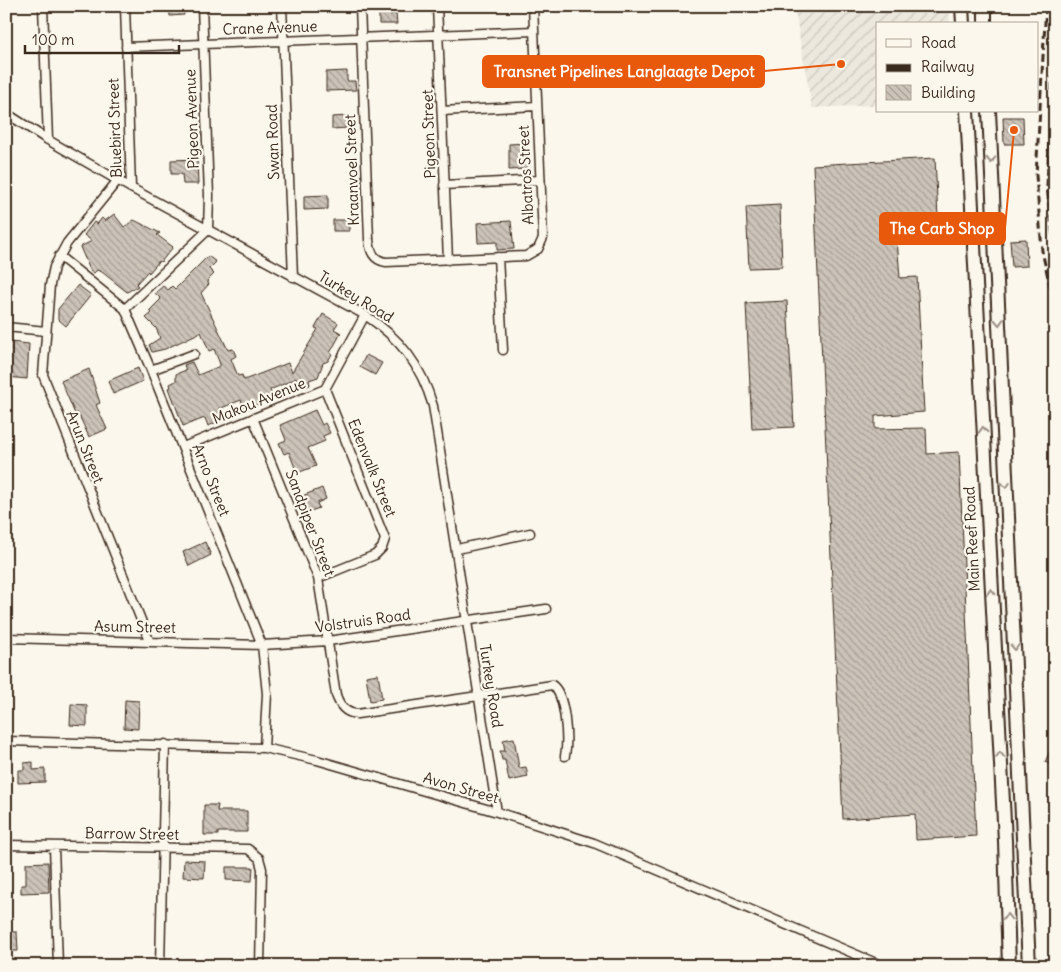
<svg xmlns="http://www.w3.org/2000/svg" width="1061" height="972" font-family="Delius,sans-serif">
<defs>
<pattern id="industrial-furrows" width="10" height="10" patternUnits="userSpaceOnUse" patternTransform="scale(1.25)"><rect width="10" height="10" fill="#ede8dd"/><path d="M-1 1l2-2M0 10L10 0M9 11l2-2" fill="none" stroke="#ccc7bd"/></pattern>
<pattern id="building-back-hatch" width="6" height="6" patternUnits="userSpaceOnUse" patternTransform="scale(1.25)"><rect width="6" height="6" fill="#ccc4b9"/><path d="M-1 5l2 2M0 0l6 6M5-1l2 2" fill="none" stroke="#a79f96"/></pattern>
</defs>
<rect width="100%" height="100%" fill="#fbf7ec"/>
<filter id="ink" filterUnits="userSpaceOnUse"><feTurbulence type="fractalNoise" baseFrequency=".02" numOctaves="2"/><feDisplacementMap in="SourceGraphic" scale="10" xChannelSelector="R" yChannelSelector="G"/><feConvolveMatrix kernelMatrix="1 2 1 2 8 2 1 2 1" color-interpolation-filters="sRGB"/></filter>
<g filter="url(#ink)">
<path fill="url(#industrial-furrows)" d="M794 6H949L950 24H877V105L812 108Z"/>
<path fill="url(#building-back-hatch)" stroke="#3b2a1e" d="M169 6H183L184 15 170 16Z
M379 14H396L397 24H379Z
M347 71V81H355L356 90 326 91V72Z
M348 116V128L332 129V117Z
M1003 117H1023L1024 144H1004Z
M526 143 527 169 509 170V144Z
M935 158 939 238 897 239 900 278 917 277 924 412 875 416V429L926 428 927 454 959 452 976 836 916 840 915 814 843 819 813 165Z
M197 159 198 184H183L182 174H171V160Z
M328 195V209L304 210V196Z
M780 205 782 267 749 268 746 207Z
M114 214 124 227 134 220 160 233 157 235 173 247 161 262 159 261 149 273 148 271 136 284 138 286 127 292 102 272 97 270 94 273 90 270 80 247 92 241 84 235 94 222 97 224 102 218 105 221Z
M333 220H349V231H333Z
M511 221 514 249 497 250V242L478 243 477 223Z
M1026 239 1027 266 1012 267 1010 240Z
M208 256 216 262 209 269 214 274 207 281 209 284 201 293 228 350 233 349 236 356 231 359 238 376 242 375 244 380 288 363 292 372 318 329 315 328 323 314 338 323 334 329 341 333 330 353 332 354 328 361 323 363 318 377 309 380 310 385 302 388 297 378 270 390 273 398 245 410 241 400 219 409 223 418 217 420 218 422 208 426 205 418 183 426 169 388 171 387 170 384 176 381V374L186 370 184 365 192 362 198 375 220 366V364L214 349 209 351 201 332 165 349 152 352 149 345 160 338 156 328 146 318 152 313 149 311 161 299 155 293 163 286 168 290 172 286 175 289Z
M78 285 91 295 66 326 58 319V309Z
M787 301 794 427 752 429 746 303Z
M10 342 29 344 27 379 7 377Z
M366 355 382 363 375 375 360 367Z
M138 368 143 381 113 394 108 381Z
M89 369 100 403 96 405 107 429 89 437 78 413 75 414 61 381Z
M315 410 322 425 325 423 330 433 323 436 325 441 308 448 316 466 297 473 289 452 284 454 279 443 286 440 280 425Z
M322 488 326 499 317 503 319 508 308 512 302 496Z
M205 542 211 555 189 566 183 552Z
M378 674 382 699 370 701 366 676Z
M125 700 139 701 138 729 124 728Z
M71 704 87 705V726L70 725Z
M514 738 519 768 526 767 528 777 509 781 505 760H502L500 751H505L503 740Z
M1055 740V766L1045 762Z
M33 762V770L45 769V782L18 783V770H24V763Z
M204 805H218L217 811H247V832H218V835H204Z
M184 860 205 861 204 878 183 877Z
M48 862 49 892 21 893V885H26V863Z
M226 867H253L252 881 226 880Z
M6 932H17L18 951H6Z"/>
<g fill="none" stroke-linecap="round" stroke-linejoin="round">
<defs>
<path id="minor" d="M43 6 48 140
M125 6 131 188
M202 6 209 196 208 230
M282 6 293 277
M360 6 369 239C370 251 373 260 386 262L526 256 538 249 543 238 533 6
M437 6 448 260
M126 47 534 31
M442 111 537 106
M6 113 48 140 131 188 365 315C400 338 421 365 433 406L497 812
M118 180 67 243 54 267 50 285 43 375 149 640
M444 185 540 180
M59 256 125 309 151 370 262 645 267 694 264 748
M498 257 503 350
M125 309 208 230
M6 327 46 331
M151 370 194 354
M253 418 318 578 336 695C340 706 345 713 357 714L552 685C566 694 568 741 565 756
M183 447 325 389 365 315
M457 549 530 533
M318 578 375 555 382 548 385 539 325 389
M6 638 262 645 328 641 546 609
M6 741 264 748 317 760 497 812 594 843 883 966
M6 845 248 849 259 858 262 869 260 966
M54 846 58 966
M160 966 165 744"/>
<path id="primary" d="M962 6 963 24
M985 6V24
M967 111 1005 841 1009 966
M989 111 1029 966"/>
</defs>
<use href="#minor" stroke="#3b2a1e" stroke-width="11"/>
<use href="#primary" stroke="#3b2a1e" stroke-width="16"/>
<use href="#minor" stroke="#fbf7ec" stroke-width="8"/>
<use href="#primary" stroke="#fbf7ec" stroke-width="12"/>
<path stroke="#3b2a1e" stroke-width="3" stroke-dasharray="8 4" stroke-linecap="butt" d="M1046 6 1036 175 1042 251 1055 308
M1055 23 1047 186 1055 255"/>
</g>
<defs><path id="oneway-chevron" d="M-2-3.5L2.5 0L-2 3.5" fill="none" stroke-width="1.6" stroke-linecap="round" stroke-linejoin="round" transform="scale(1.25)"/></defs>
<g stroke="#9b9085">
<use href="#oneway-chevron" transform="translate(991 160) rotate(87)"/>
<use href="#oneway-chevron" transform="translate(999 322) rotate(87)"/>
<use href="#oneway-chevron" transform="translate(983 430) rotate(-93)"/>
<use href="#oneway-chevron" transform="translate(1006 485) rotate(87)"/>
<use href="#oneway-chevron" transform="translate(991 592) rotate(-93)"/>
<use href="#oneway-chevron" transform="translate(1015 647) rotate(87)"/>
<use href="#oneway-chevron" transform="translate(1000 755) rotate(-93)"/>
<use href="#oneway-chevron" transform="translate(1007 917) rotate(-92)"/>
</g>
</g>
<g text-anchor="middle" stroke-width="4.5" stroke-linejoin="round" paint-order="stroke">
<g font-size="15" fill="#3b2a1e" stroke="#fbf7ec">
<text transform="translate(270 28) rotate(-2)" y="5">Crane Avenue</text>
<text transform="translate(192 119) rotate(-92)" y="5">Pigeon Avenue</text>
<text transform="translate(115 128) rotate(-92)" y="5">Bluebird Street</text>
<text transform="translate(429 134) rotate(-92)" y="5">Pigeon Street</text>
<text transform="translate(273 142) rotate(-92)" y="5">Swan Road</text>
<text transform="translate(352 170) rotate(-92)" y="5">Kraanvoel Street</text>
<text transform="translate(526 175) rotate(-93)" y="5">Albatros Street</text>
<text transform="translate(356 297) rotate(31)" y="5">Turkey Road</text>
<text transform="translate(259 401) rotate(-22)" y="5">Makou Avenue</text>
<text transform="translate(85 447) rotate(68)" y="5">Arun Street</text>
<text transform="translate(372 468) rotate(68)" y="5">Edenvalk Street</text>
<text transform="translate(211 480) rotate(68)" y="5">Arno Street</text>
<text transform="translate(310 523) rotate(69)" y="5">Sandpiper Street</text>
<text transform="translate(972 539) rotate(-93)" y="5">Main Reef Road</text>
<text transform="translate(363 621) rotate(-8)" y="5">Volstruis Road</text>
<text transform="translate(135 627) rotate(1)" y="5">Asum Street</text>
<text transform="translate(491 686) rotate(81)" y="5">Turkey Road</text>
<text transform="translate(461 788) rotate(16)" y="5">Avon Street</text>
<text transform="translate(132 834) rotate(1)" y="5">Barrow Street</text>
</g>
</g>
<path fill="none" stroke="#e8590c" stroke-width="2" d="M841 64L764 71M1014 130L1005 228"/>
<g fill="#e8590c" stroke="#fbf7ec" stroke-width="2">
<circle cx="841" cy="64" r="5"/>
<circle cx="1014" cy="130" r="5"/>
</g>
<g fill="#e8590c" stroke="#e8590c" stroke-width="2">
<rect x="483" y="56" width="281" height="31" rx="5"/>
<rect x="880" y="213" width="125" height="31" rx="5"/>
</g>
<g font-size="16" text-anchor="middle" font-weight="bold" fill="#fff">
<text x="624" y="77">Transnet Pipelines Langlaagte Depot</text>
<text x="942" y="234">The Carb Shop</text>
</g>
<rect width="1061" height="972" fill="none" stroke="#fbf7ec" stroke-width="25"/>
<rect x="12" y="12" width="1036" height="947" fill="none" stroke="#3b2a1e" stroke-width="2" filter="url(#ink)"/>
<rect x="876" y="22" width="162" height="90" fill="#fbf7ec" stroke="#aea59a"/>
<rect x="886" y="39" width="25" height="8" fill="#fbf7ec" stroke="#aea59a"/>
<text x="921" y="48" font-size="15" fill="#3b2a1e">Road</text>
<rect x="886" y="64" width="25" height="8" fill="#3b2a1e" stroke="#aea59a"/>
<text x="921" y="72" font-size="15" fill="#3b2a1e">Railway</text>
<rect x="886" y="85" width="25" height="15" fill="url(#building-back-hatch)" stroke="#aea59a"/>
<text x="921" y="98" font-size="15" fill="#3b2a1e">Building</text>
<path d="M25 45v8h154v-8" fill="none" stroke="#3b2a1e" stroke-width="2.5"/>
<text x="32" y="45" font-size="15" fill="#3b2a1e" stroke="#fbf7ec" stroke-width="4" paint-order="stroke">100 m</text>
</svg>
